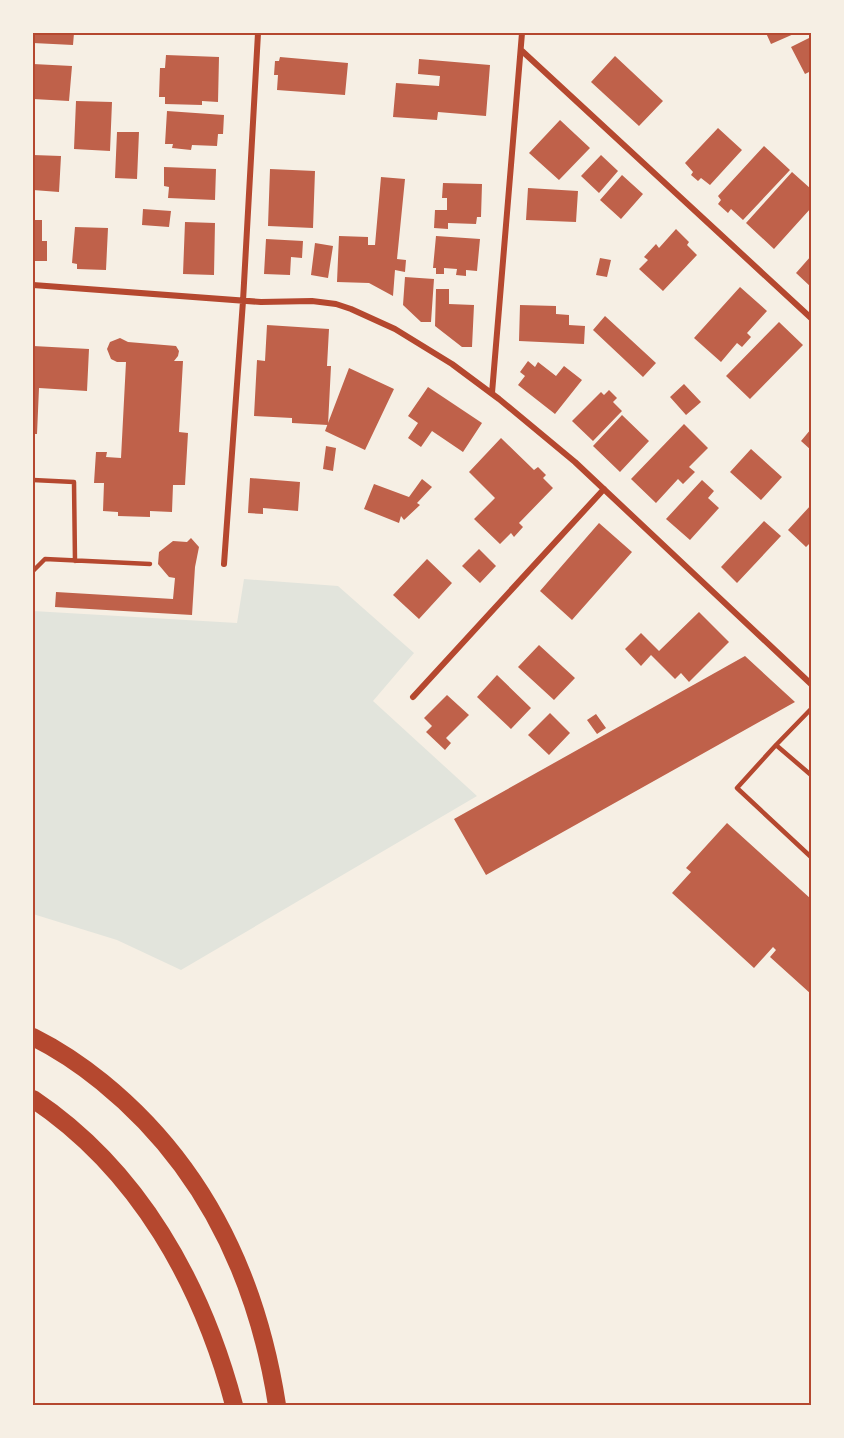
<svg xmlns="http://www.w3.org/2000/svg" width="844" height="1438" font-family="'Times New Roman',serif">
<rect width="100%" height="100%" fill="#f6efe4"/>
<path fill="#e2e4dc" d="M244 579 338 586 414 653 373 701 477 796 181 970 117 940 33 914V611L237 623Z"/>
<path fill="#bf614a" d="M33 33H74L73 45 33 43Z
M766 33H796L771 44Z
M811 37V71L805 74 791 47Z
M166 55 219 57 218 102 202 101V105L165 104V97H159L160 68H165Z
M615 56 663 101 639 126 591 82Z
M280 57 348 63 345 95 277 90 278 75H274L275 61H279Z
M419 59 490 65 486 116 438 112 437 120 393 117 396 83 439 86 440 76 418 74Z
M33 64 72 66 69 101 33 99Z
M76 101 112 102 110 151 74 149Z
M167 111 224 115 223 134H218L217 146 192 145 191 150 172 148 173 144H165Z
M560 120 590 148 559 180 529 153Z
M718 128 742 150 710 185 701 178 698 181 691 175 693 172 685 163Z
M117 132H139L137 179 115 178Z
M764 146 790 170 743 220 731 209 728 213 718 204 721 200 718 196Z
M33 155 61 156 59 192 33 190Z
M601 155 618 171 599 193 581 176Z
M164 167 216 169 215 200 168 198 169 187 164 186Z
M270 169 315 171 313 228 268 226Z
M792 172 811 189V208L774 249 746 223Z
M622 175 643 194 621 219 600 200Z
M381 177 405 179 397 259 406 260 405 272 395 270 393 296 369 283 337 282 339 236 368 237V245H375Z
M443 183 482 184 481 217H477L476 224 448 223V229L434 228 435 210H447V198H442Z
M528 188 578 191 576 222 526 220Z
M143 209 171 211 169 227 142 225Z
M33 220H42V241H47V261H33Z
M185 222 215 223 214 275 183 274Z
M75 227 108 228 106 270 77 269V264L72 263Z
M676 229 689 242 687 245 697 255 663 291 639 269 648 260 644 257 656 244 659 248Z
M436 236 480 239 477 271 466 270V276L456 275 457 269 444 268V274H436V268H433Z
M266 239 303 241 302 258 291 257 290 275 264 274Z
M315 243 333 246 328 278 311 275Z
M811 256V287L796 273Z
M600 258 611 260 607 277 596 275Z
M405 277 434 279 431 322H421L403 305Z
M740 287 767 311 747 333 751 337 742 347 737 343 721 362 694 338Z
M436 289H449V304L474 305 472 347H462L435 326Z
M520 305 556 306V314L569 315V325L585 326 584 344 519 341Z
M605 316 656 363 643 377 593 330Z
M779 322 803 345 750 399 726 376Z
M267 325 329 329 327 366H331L328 425 292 423V418L254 416 257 360 265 361Z
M120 338 128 342 176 346 179 351 178 356 174 361H183L179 432 188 433 185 485H173L172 512 150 511V517L118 516V512L103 511 104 483H94L96 452H107L106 457 121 458 126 362H117L111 359 107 349 110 342Z
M33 346 89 349 87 391 39 388 37 434H33Z
M528 361 535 367 538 362 556 376 564 366 582 380 555 414 518 385 525 376 520 372Z
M349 368 394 389 365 450 325 431Z
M684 384 701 402 686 415 670 397Z
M428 387 482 423 463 452 432 431 421 447 408 438 418 423 408 416Z
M609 390 617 398 613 402 622 411 593 441 572 421 601 392 604 395Z
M622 415 649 441 620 472 593 446Z
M684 424 708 448 689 467 695 472 683 484 678 479 656 503 631 479Z
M811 429V450L801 441Z
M501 438 534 470 538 467 546 475 543 478 553 488 519 523 523 527 514 537 511 533 500 544 474 519 495 498 469 472Z
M326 446 336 448 333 471 323 469Z
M751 449 782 477 761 500 730 472Z
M250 478 300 482 298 511 263 508V514L248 513Z
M422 479 432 487 417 503 420 505 404 520 401 516 399 523 364 509 374 484 409 497Z
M702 480 714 491 708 498 719 508 690 540 666 519Z
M811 505V542L806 547 788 530Z
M764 521 781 536 737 583 721 567Z
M599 523 632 552 572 620 540 591Z
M191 538 199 547 195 567 192 615 55 607 56 592 173 599 175 578 169 577 158 564 159 552 173 541 187 542Z
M479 549 496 566 480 583 462 566Z
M427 559 452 583 419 619 393 595Z
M699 612 729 642 689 682 681 673 675 679 651 655 641 666 625 649 641 633 659 651Z
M539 645 575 678 554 700 518 667Z
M745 656 795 702 486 875 454 819Z
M497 675 531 708 511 729 477 697Z
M447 695 469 715 446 738 451 743 445 750 426 732 432 726 424 718Z
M550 713 570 733 549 755 528 735Z
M596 714 606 728 597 734 587 720Z
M727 823 811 899V994L770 957 776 950 773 947 754 968 672 893 691 872 686 868Z"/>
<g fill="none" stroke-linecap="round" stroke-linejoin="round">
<path stroke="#b5482f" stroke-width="4.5" d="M33 480 74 482 75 561
M33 571 45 559 150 564
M811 709 776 745 737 788 811 857
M776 745 811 775"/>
<path stroke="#b5482f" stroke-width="6" d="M521 50 811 318
M33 285 261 302 312 301 336 304 351 309 395 329 452 364 499 399 575 462 811 684
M492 393 522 33
M224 564 243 301 258 33
M413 697 604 489"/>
<path stroke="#b5482f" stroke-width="18" d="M33 1037C57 1049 81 1065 102 1082 203 1164 257 1277 277 1405
M33 1099C139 1170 202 1284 234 1405"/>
</g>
<rect width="844" height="1438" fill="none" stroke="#f6efe4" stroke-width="69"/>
<rect x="34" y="34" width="776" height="1370" fill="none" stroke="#b5482f" stroke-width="2"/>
</svg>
